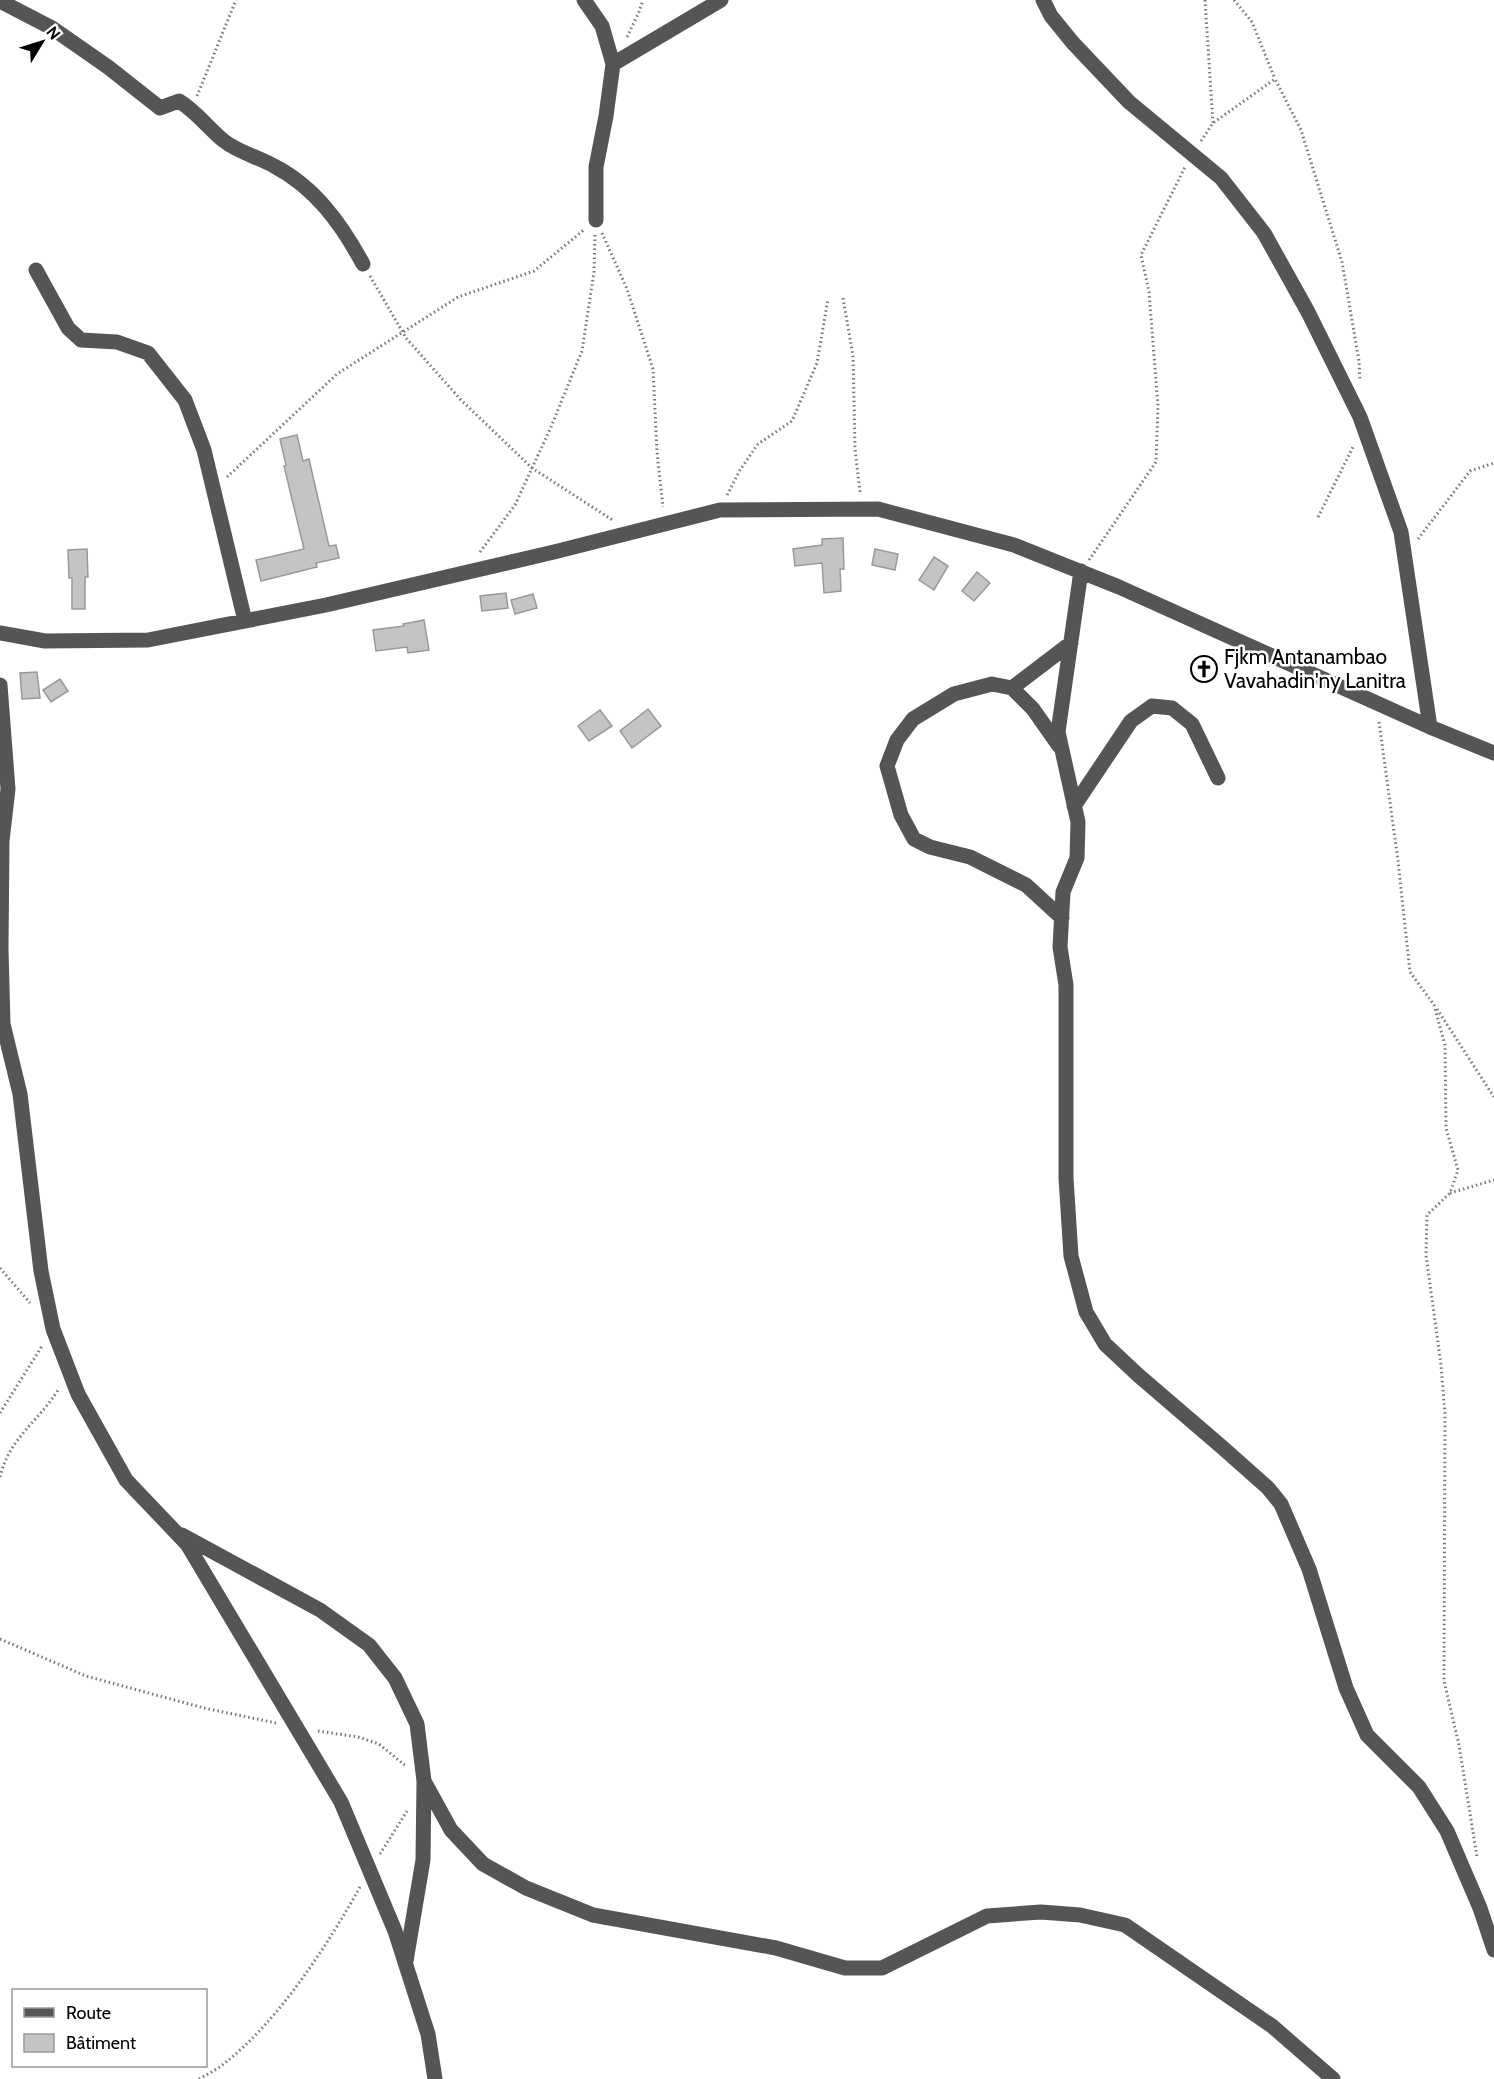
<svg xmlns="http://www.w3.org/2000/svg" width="1494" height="2079" font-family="Cabin,sans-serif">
<rect width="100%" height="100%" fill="#fff"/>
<path fill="#c4c4c4" stroke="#999" stroke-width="1.5" d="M297 435 303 461 309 459 329 546 336 545 339 558 316 563 317 567 261 581 256 560 304 549 284 466 286 465 280 439Z
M843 538 844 569H840L841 591 824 593 822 563 795 566 793 549 822 545V539Z
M87 549 88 577H85V609H72V578H69L68 550Z
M875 549 898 554 895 570 872 565Z
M934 557 948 566 934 590 919 580Z
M977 572 990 583 974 601 962 591Z
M506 593 508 608 482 611 480 596Z
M533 594 537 608 515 614 511 600Z
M424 620 429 650 408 653 407 647 376 651 373 630 404 626 403 624Z
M37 672 40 698 22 699 20 673Z
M60 679 68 691 51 702 43 690Z
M648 709 661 726 632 748 620 731Z
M600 710 612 726 589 741 578 726Z"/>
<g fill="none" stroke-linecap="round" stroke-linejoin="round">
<path stroke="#777" stroke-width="3" stroke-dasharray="1.5 3" stroke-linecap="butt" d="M1205 0 1213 123
M1234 0 1252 22 1275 79
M627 37 639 12 643 0
M197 96 236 0
M1201 141 1213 123 1275 79 1301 130 1342 262 1359 361 1360 380
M602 233 627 289 653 369 657 452 663 507
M370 276 406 338 461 400 532 468 614 521
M843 298 853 356 855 449 860 492
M227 477 337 374 458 297 534 271 585 229
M727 495 740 470 758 444 792 421 817 363 828 299
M1318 517 1353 447
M1418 539 1470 471 1494 463
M480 552 515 505 551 427 582 351 594 272 595 234
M1089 560 1156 462 1158 406 1149 292 1141 255 1185 167
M1379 722 1398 861 1410 972 1434 1005 1445 1045 1446 1128 1458 1170 1450 1193 1427 1215 1426 1255 1441 1365 1445 1414 1444 1681 1459 1745 1477 1857
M1437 1009 1494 1097
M1450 1193 1494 1180
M0 1268 30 1303
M0 1413 42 1346
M0 1477C9 1438 39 1421 58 1390
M0 1639 86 1676 204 1708 276 1723
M318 1731 358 1737 379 1744 407 1767
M380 1854 407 1811
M199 2079C208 2074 218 2069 226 2062 279 2020 327 1946 360 1887"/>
<path stroke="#555" stroke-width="15" d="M584 0 602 26 613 64 606 116 596 167V220
M1043 0 1051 16 1073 43 1129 102 1221 178 1264 233 1308 312 1360 417 1401 532 1430 727
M0 1 52 28 108 67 160 108 179 101C197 112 208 128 224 141 238 152 258 157 274 166 315 187 342 225 363 264
M613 64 721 0
M36 270 68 328 81 340 117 342 148 353 185 400 204 450 245 621
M1081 571 1058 732 1078 822 1077 858 1063 892 1060 947 1066 985V1178L1071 1256 1086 1312 1105 1344 1138 1375 1223 1448 1268 1488 1281 1504 1309 1569 1346 1688 1367 1735 1419 1787 1447 1831 1480 1908 1494 1950
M0 633 45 641 148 640 326 605 554 552 720 510 878 509 1014 545 1119 587 1430 727 1494 753
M0 685 8 789 2 841 0 848
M1012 688 1033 709 1059 746
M1074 806 1131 721 1152 706 1172 708 1192 724 1218 778
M2 841 1 949 3 1024 20 1094 41 1271 53 1329 78 1394 126 1480 187 1544 341 1802 395 1931 428 2034 435 2079
M1062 918 1026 885 970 857 930 847 914 839 901 815 887 766 897 740 913 719 954 694 992 684 1012 688 1071 643
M182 1535 320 1610 369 1645 395 1678 417 1724 424 1781 423 1860 406 1961
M424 1781 451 1830 483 1864 526 1888 593 1915 776 1948 845 1968H882L987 1916 1041 1912 1080 1915 1125 1925 1272 2026 1333 2079"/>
</g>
<defs>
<symbol id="church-ring" viewBox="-11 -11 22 22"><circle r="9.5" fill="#fff" stroke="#000" stroke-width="1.5"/><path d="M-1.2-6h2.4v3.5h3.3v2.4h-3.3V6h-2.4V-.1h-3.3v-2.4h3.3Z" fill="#000"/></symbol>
</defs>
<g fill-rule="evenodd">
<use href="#church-ring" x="1189" y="654" width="30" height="30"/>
</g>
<g text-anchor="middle" stroke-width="5" stroke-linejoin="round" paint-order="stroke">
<g font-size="21" fill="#000" stroke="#fff" text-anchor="start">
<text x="1224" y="664">Fjkm Antanambao<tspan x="1224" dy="24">Vavahadin'ny Lanitra</tspan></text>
</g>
</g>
<rect x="12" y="1989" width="195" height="78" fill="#ffffff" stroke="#999999" stroke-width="1.5"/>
<rect x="24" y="2008" width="30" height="9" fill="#555555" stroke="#999999" stroke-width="1.5"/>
<text x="66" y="2019" font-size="18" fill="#000000">Route</text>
<rect x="24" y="2034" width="30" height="18" fill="#c4c4c4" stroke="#999999" stroke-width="1.5"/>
<text x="66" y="2049" font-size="18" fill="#000000">Bâtiment</text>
<g transform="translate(42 42) rotate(52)" stroke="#ffffff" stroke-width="4.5" paint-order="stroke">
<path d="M0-4.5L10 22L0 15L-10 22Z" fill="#000000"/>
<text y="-9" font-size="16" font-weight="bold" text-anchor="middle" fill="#000000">N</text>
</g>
</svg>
